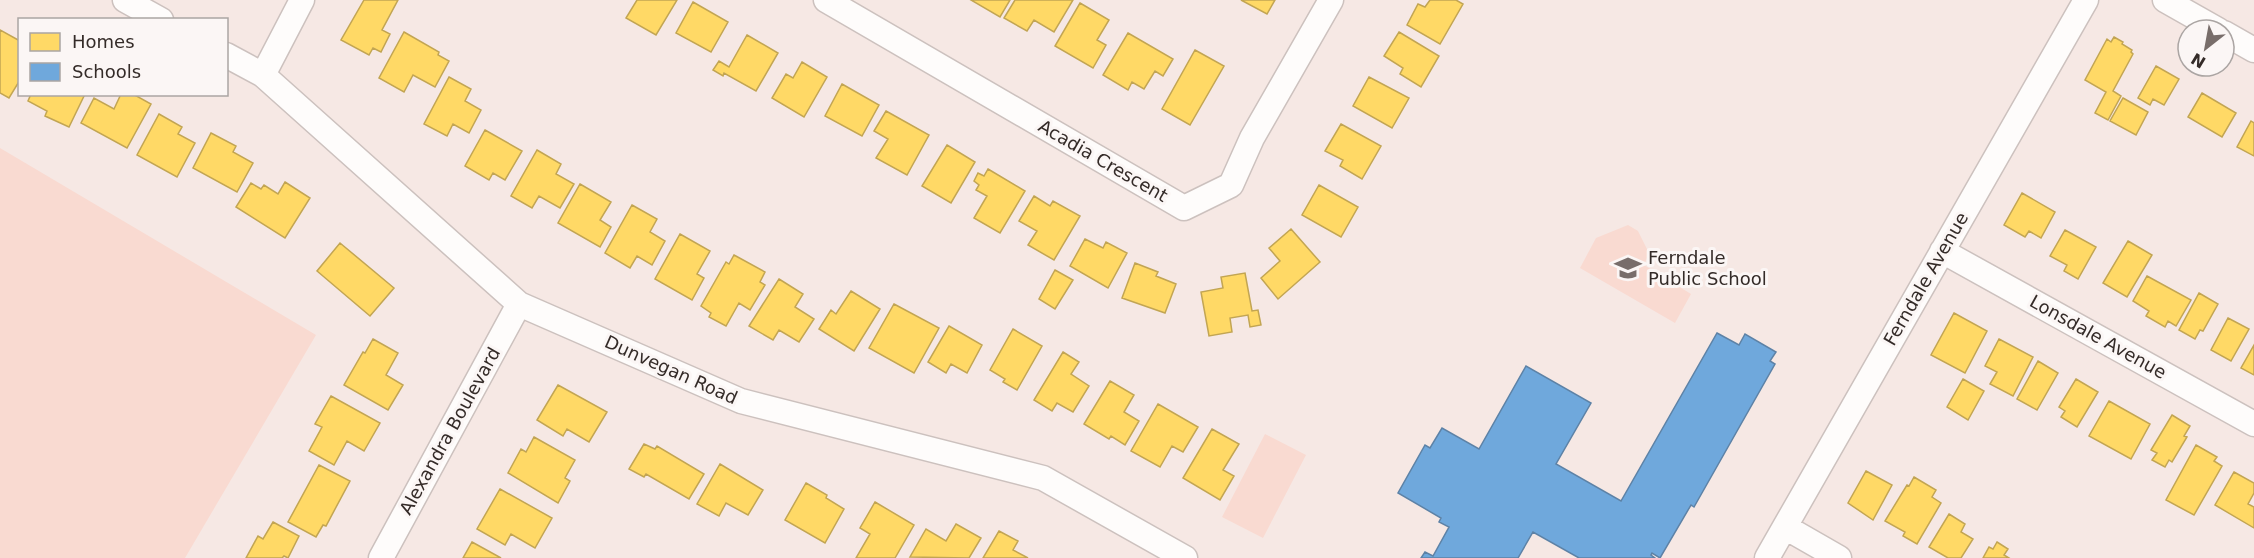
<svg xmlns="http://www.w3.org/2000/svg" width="2254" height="558" font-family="'DejaVu Sans',sans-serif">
<rect width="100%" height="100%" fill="#f6e8e4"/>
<path fill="#f9dad1" d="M0 148 316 335 185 558H0Z
M1628 225 1638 231 1649 253 1644 265 1691 294 1675 323 1580 268 1596 238Z
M1265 434 1306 455 1263 538 1222 517Z"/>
<path fill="#ffd966" stroke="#c2a553" stroke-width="1.5" d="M364 0H398L382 30 390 34 381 52 373 48 369 55 341 40Z
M637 0H677L656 35 626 18Z
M971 0H1010L1000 17Z
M1015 0H1073L1054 32 1034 20 1027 31 1004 18Z
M1241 0H1275L1267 14Z
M1430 0H1456L1463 4 1440 44 1407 25 1418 4 1425 7Z
M693 2 728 22 711 52 676 33Z
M1080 3 1109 20 1097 40 1106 45 1093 68 1055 46Z
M0 30 20 41V80L9 98 0 93Z
M404 32 439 52 438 55 449 61 435 87 413 75 404 92 379 78Z
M1399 32 1439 56 1421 87 1400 74 1403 68 1384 56Z
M1128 33 1173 59 1163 76 1155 71 1144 89 1132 82 1128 90 1103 75Z
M747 35 778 53 756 91 724 73 723 76 713 70 719 61 729 67Z
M2114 37 2123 42 2122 44 2132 50 2131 52 2133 54 2113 91 2121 96 2108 120 2095 113 2106 92 2085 80 2107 39 2111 42Z
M1195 50 1224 66 1190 125 1162 109Z
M802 62 827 77 804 117 772 98 786 74 793 78Z
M2156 66 2179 79 2164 105 2153 99 2150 105 2138 98Z
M449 77 471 89 465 101 481 110 469 133 453 124 447 136 424 124Z
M1369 77 1409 98 1392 128 1353 106Z
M842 84 879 105 862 136 825 116Z
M2202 93 2236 113 2222 137 2188 117Z
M31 94H85L69 127 45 116 47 111 28 101Z
M121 94H133L151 104 127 148 81 123 94 98 114 109Z
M2123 98 2148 112 2136 135 2110 121Z
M886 111 929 135 907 175 876 158 888 139 874 131Z
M159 114 182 127 178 134 195 143 177 177 137 155Z
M2251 121 2254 123V156L2237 147Z
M1341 124 1381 146 1362 179 1340 166 1343 160 1325 151Z
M485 130 522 151 505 180 493 173 489 180 465 166Z
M211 133 236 146 233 152 253 163 237 192 193 168Z
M947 145 975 162 951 203 922 186Z
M537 150 561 164 556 174 574 184 560 208 539 196 532 208 511 196Z
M988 169 1025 191 1000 233 974 218 987 196 976 190 979 185 974 181 978 173 984 176Z
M285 182 310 198 285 238 236 207 251 183 261 189 264 185 278 194Z
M580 184 611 202 600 220 611 227 600 247 558 223Z
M1319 185 1358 207 1341 237 1302 215Z
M2022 193 2055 212 2041 238 2029 231 2025 237 2004 225Z
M1034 196 1050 206 1053 201 1080 216 1054 260 1028 245 1037 231 1019 221Z
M632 205 657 219 650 232 665 241 652 265 637 256 630 268 605 253Z
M1291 229 1320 262 1278 299 1261 278 1280 261 1269 248Z
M2065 230 2096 247 2078 279 2064 271 2067 265 2050 256Z
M680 234 710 251 697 274 704 278 692 300 655 279Z
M1085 239 1103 248 1106 242 1127 253 1108 288 1070 266Z
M2128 241 2152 255 2127 297 2103 283Z
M340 243 394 288 370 316 317 271Z
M734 255 765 272 760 282 765 285 750 310 739 303 726 326 709 317 711 313 701 306 726 262 729 264Z
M1135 263 1158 272 1156 276 1176 284 1165 313 1122 298Z
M1055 270 1073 280 1055 309 1039 299Z
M1245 273 1252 311 1258 310 1261 325 1250 327 1248 315 1230 318 1232 332 1209 336 1201 292 1223 288 1221 277Z
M2147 276 2191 300 2176 326 2168 321 2165 327 2146 316 2149 311 2133 301Z
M779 279 803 294 795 307 814 319 799 342 779 330 773 340 749 326Z
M851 291 880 309 854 351 819 329 831 310 836 314Z
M2199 293 2218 304 2203 331 2200 330 2195 339 2179 330Z
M894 304 939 328 914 373 869 348Z
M1954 313 1987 331 1965 373 1931 355Z
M2228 318 2249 329 2231 361 2211 350Z
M949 326 982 345 967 373 951 364 946 373 928 362Z
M1013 329 1042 346 1017 390 1003 382 1005 379 990 370Z
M373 339 398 353 386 375 403 385 388 410 344 385 363 352 365 353Z
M1999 339 2033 357 2013 396 1990 384 1997 372 1985 366Z
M2254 345V375L2241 368Z
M1063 352 1079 362 1071 374 1089 386 1073 412 1057 403 1052 411 1034 400Z
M2038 361 2058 373 2037 410 2017 399Z
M1963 379 1984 391 1968 420 1947 407Z
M2076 379 2098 392 2077 427 2061 417 2065 411 2059 407Z
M1110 381 1134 395 1124 412 1139 421 1125 445 1111 436 1109 439 1084 424Z
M558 385 607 412 589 442 567 429 563 436 537 420Z
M331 396 380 423 364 451 347 441 334 465 309 451 322 427 315 424Z
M2109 401 2150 424 2131 459 2089 436Z
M1158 404 1198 427 1183 452 1172 446 1160 467 1131 451Z
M2172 415 2190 426 2184 436 2187 437 2172 462 2169 460 2165 467 2152 460 2157 453 2151 450Z
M1212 429 1239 444 1223 470 1234 476 1220 500 1183 478Z
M534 437 575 460 565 478 570 481 558 503 508 473 521 449 526 452Z
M644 444 655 449 657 446 704 474 689 499 646 474 644 477 629 469Z
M2196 445 2217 457 2214 461 2222 466 2194 515 2166 500Z
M720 464 763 490 748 515 726 503 719 516 697 504Z
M319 465 350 481 326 526 323 525 316 537 288 522Z
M1866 471 1892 485 1873 520 1848 503Z
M2234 472 2254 483V493L2248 504 2254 507V528L2215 505Z
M1914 477 1936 490 1932 497 1941 503 1917 544 1903 536 1905 532 1885 521 1907 485 1909 486Z
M806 483 827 495 826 498 844 509 825 543 785 520Z
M500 489 552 518 535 548 511 534 505 545 477 529Z
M875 502 914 525 895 558H856L870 534 860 528Z
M1949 514 1965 524 1961 532 1973 539 1961 558H1948L1929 547Z
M273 522 299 536 288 558 284 556 282 558H246L258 536 263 539Z
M956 524 981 538 969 558 910 557 926 529 946 541Z
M999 531 1018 541 1013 550 1028 558H983Z
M472 542 501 558H463Z
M1997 542 2008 549 2004 555 2009 558H1983L1989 547 1993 549Z"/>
<path fill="#6fa8dc" stroke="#5d82a6" stroke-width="1.5" d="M1717 333 1739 345 1745 334 1776 352 1770 361 1775 364 1694 507 1691 505 1660 558 1652 553 1651 555 1655 558H1579L1533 532 1518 558H1421L1425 552 1433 556 1449 527 1439 522 1441 518 1398 493 1425 445 1430 448 1442 428 1479 449 1526 366 1591 403 1556 464 1621 501Z"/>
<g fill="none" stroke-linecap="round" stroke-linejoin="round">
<defs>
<path id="minor" d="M125 0 161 20
M826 0 1184 208 1231 185 1252 138 1331 0
M2165 0 2218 30
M2224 33 2254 50
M226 55 263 75 519 304 741 401 1043 478 1185 558
M263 75 302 0
M1942 251 2254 424
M1785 527 1839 558
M381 558 519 304
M1767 558 2086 0"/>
</defs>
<use href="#minor" stroke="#ccc1be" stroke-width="27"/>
<use href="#minor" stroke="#fefcfb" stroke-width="24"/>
</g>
<defs>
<symbol id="school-bare" viewBox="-9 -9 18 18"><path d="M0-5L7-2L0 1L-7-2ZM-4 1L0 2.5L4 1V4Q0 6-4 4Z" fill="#786d6a" stroke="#fbf6f5" stroke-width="2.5" paint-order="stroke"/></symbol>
</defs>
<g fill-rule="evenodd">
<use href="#school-bare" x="1609" y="249" width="38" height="38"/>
</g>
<g text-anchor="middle" stroke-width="6" stroke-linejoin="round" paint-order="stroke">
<g font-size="18" fill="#342b28" stroke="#fbf6f5">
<text transform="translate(1103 161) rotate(30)" y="6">Acadia Crescent</text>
<text transform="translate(1926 279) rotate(-60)" y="6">Ferndale Avenue</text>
<text transform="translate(2098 337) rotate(29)" y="6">Lonsdale Avenue</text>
<text transform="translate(671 370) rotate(24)" y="6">Dunvegan Road</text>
<text transform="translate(450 431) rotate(-61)" y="6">Alexandra Boulevard</text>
</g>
<g font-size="18" fill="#342b28" stroke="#fbf6f5" text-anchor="start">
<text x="1648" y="264">Ferndale<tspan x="1648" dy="21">Public School</tspan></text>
</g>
</g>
<rect x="18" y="18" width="210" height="78" fill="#fbf6f5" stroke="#aba5a3" stroke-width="1.5"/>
<rect x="30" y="33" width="30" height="18" fill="#ffd966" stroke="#aba5a3" stroke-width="1.5"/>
<text x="72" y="48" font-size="18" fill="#342b28">Homes</text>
<rect x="30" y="63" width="30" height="18" fill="#6fa8dc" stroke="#aba5a3" stroke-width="1.5"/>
<text x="72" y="78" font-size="18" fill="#342b28">Schools</text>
<g transform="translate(2206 48) rotate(211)"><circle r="28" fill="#fbf6f5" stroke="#aba5a3" stroke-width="1.5"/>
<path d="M0-4.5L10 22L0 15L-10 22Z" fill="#786d6a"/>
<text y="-9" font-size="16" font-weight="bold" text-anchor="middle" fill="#342b28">N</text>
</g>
</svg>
